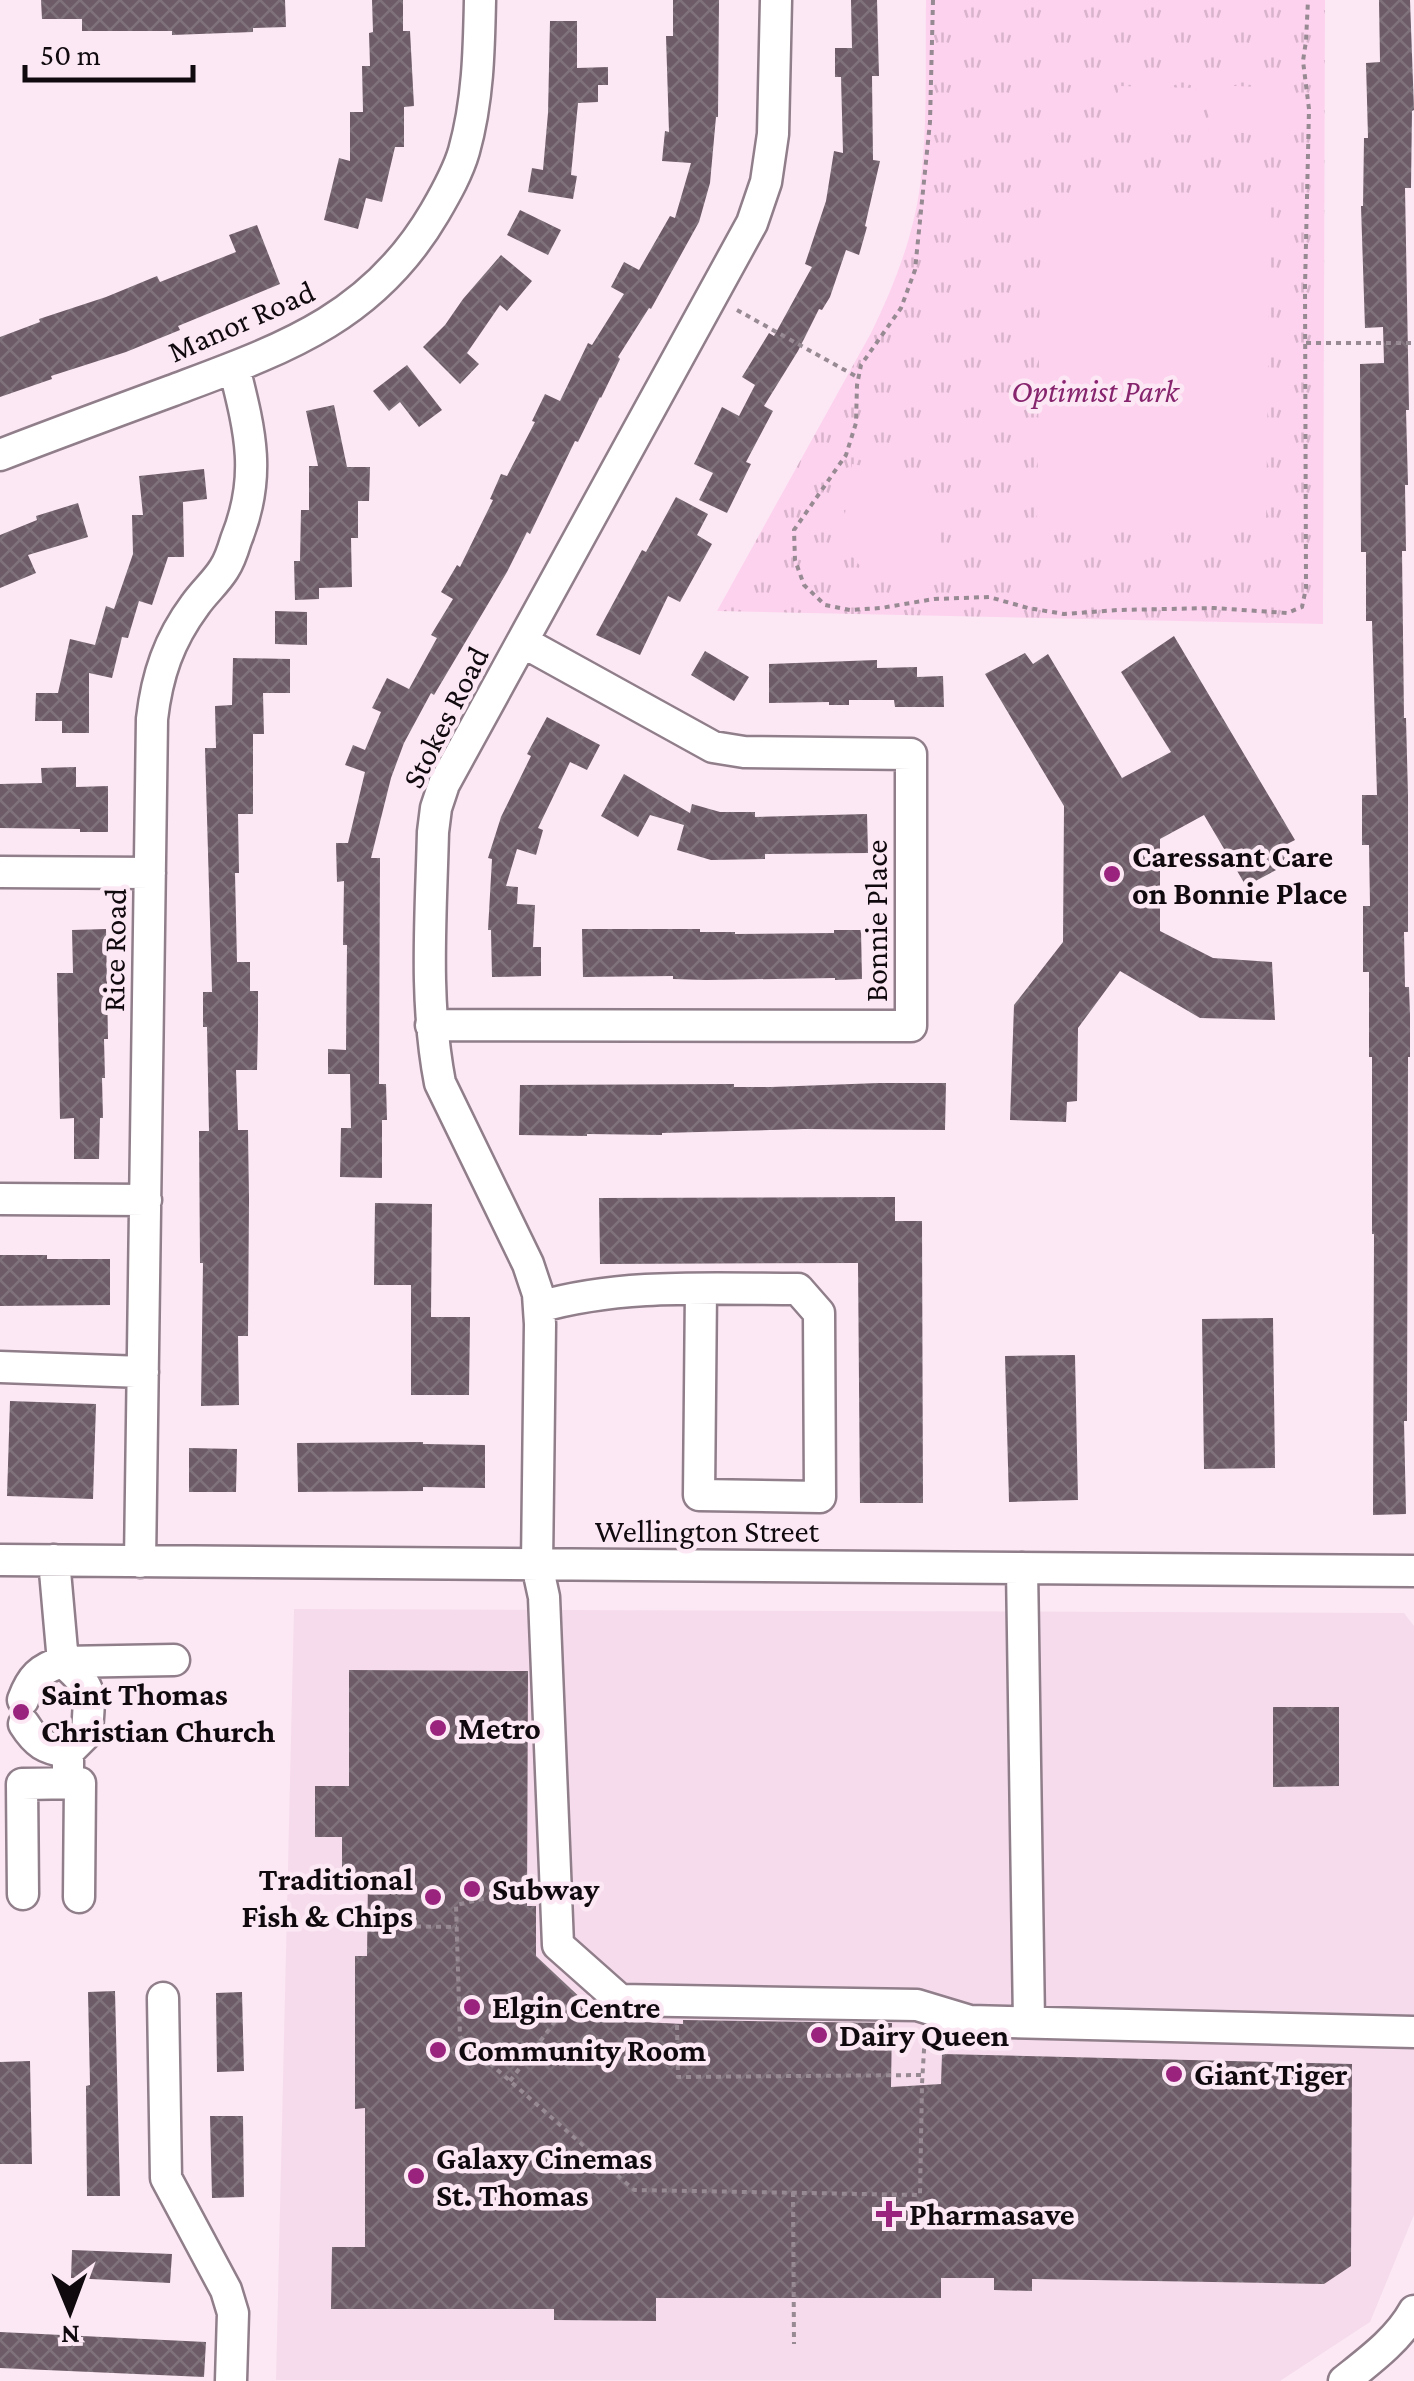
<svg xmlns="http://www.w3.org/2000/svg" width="1414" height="2381" font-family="'Crimson Pro',serif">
<defs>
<pattern id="grass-tufts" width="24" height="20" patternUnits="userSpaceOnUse" patternTransform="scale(2.5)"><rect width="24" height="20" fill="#fdd2ee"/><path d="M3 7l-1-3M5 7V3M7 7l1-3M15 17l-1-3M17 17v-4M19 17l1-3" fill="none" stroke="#d8b3cb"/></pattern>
<pattern id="building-cross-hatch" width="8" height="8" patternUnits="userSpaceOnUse" patternTransform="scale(2.5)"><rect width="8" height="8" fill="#6d5c67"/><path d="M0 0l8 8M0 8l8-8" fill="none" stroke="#80727b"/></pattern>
</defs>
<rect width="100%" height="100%" fill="#fce8f4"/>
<path fill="#f6dbec" d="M294 1609 1404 1613 1414 1626V2215L1370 2322 1280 2381 276 2380Z"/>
<path fill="url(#grass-tufts)" d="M926 0H1325L1323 624 717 611 871 333C894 286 913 238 920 186 928 125 925 62 926 0Z"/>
<path fill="#fdd2ee" d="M1210 85 1288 88 1287 134 1208 132Z
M1118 86 1197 88 1195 135 1117 132Z
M1041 199 1270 202 1266 527 1037 525Z
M852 464 917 475 944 512 937 560 922 578 860 566 841 542Z"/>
<path fill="url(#building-cross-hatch)" d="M41 0H285L286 27 253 28V32L172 35V31H82V19H42Z
M372 0H403V31H410L414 106 404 107V147H395L382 202 366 198 358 229 324 220 339 158 350 161V112H363L362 66H370L369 33 373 32Z
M673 0H719L718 117H716L710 183 699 222 651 309 649 308 618 357 620 359 601 398 600 397 578 442 575 441 530 534 527 532 507 572 434 695 431 693 404 743 391 778 371 858H380L379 1084H386L387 1120H382V1178L340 1177 341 1128H351L350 1074H328V1049L346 1050 347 945H343L344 881 337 882 336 843H348L365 772 345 765 353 745 365 750 381 712 372 708 387 678 409 689 437 638 431 635 453 599 441 592 457 565 460 567 493 500 490 499 501 474 507 476 535 422 532 421 545 394 560 401 588 343 592 345 624 294 611 287 624 262 639 270 670 216 675 218 691 163 662 161 665 131 669 132 666 36H673Z
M851 0H877L879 76H872L873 160 880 161 865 226 867 227 859 255 846 250 830 297 822 310 819 309 798 351 764 406 773 411 746 462 751 464 727 513 699 500 713 473 694 464 722 407 739 416 755 385 742 377 769 333 774 336 812 267 805 264 826 201 834 151 843 153 841 77H835V48H852Z
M1379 0H1410L1414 110 1412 111 1411 188H1405L1409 410H1406L1408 485H1405L1406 551H1402L1404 718H1406L1408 795V932H1404L1405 987H1409L1410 1015V1057H1408L1407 1421H1404L1406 1514 1373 1515 1374 1234H1372V1057H1369V972H1363V906H1370L1369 845H1362V795H1377L1372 621H1366V552H1361L1360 364 1384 363 1383 327 1365 328 1361 206H1363L1364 138H1368L1366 63 1380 62Z
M550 21H577V68L608 67V85H598V102L578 103 571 175 577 176 573 199 528 192 532 168 543 170 548 113Z
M520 210 561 230 548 255 507 235Z
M257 225 280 284 178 326 180 330 126 352 51 376 52 379 0 397V337L40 322 39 319 106 297 157 276 160 282 236 252 229 235Z
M501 255 532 281 507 311 500 305 467 353 479 364 460 384 423 347 445 325 463 299Z
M407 365 442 410 419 427 400 402 389 411 373 391Z
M334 405 347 467H370L369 501H358V538H351L352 587 319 588V599L295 600 294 561H300L301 510H309V466H318L306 411Z
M204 469 207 499 183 502 184 557H168L152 605 139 601 128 638 122 637 112 678 89 673V733H62V721H35L36 693H58L70 639 95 645 106 606 114 609 133 554 132 515H143L139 476Z
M676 497 708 514 697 535 712 544 680 602 668 596 640 655 596 635 642 550 646 552Z
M78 503 88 537 28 555 36 573 0 588V535L37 520 36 516Z
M275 611 307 612V645L275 644Z
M1174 636 1295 840 1281 847 1291 862 1246 886 1204 815 1160 839V931L1213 958 1272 962 1275 1020 1200 1018 1120 971 1078 1028 1077 1101 1067 1102 1066 1122 1010 1120 1014 1005 1063 942 1064 806 985 674 1025 653 1033 664 1048 654 1122 778 1171 752 1121 672Z
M705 651 749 677 734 701 691 675Z
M233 658 290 659V693H263L264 734H253V814H238L239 873H235L237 962H250V991H258V1026L257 1070H236L238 1130H248L249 1199 248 1336H238L239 1405 201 1406 203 1263H200L199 1131H209L207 1027H203V992H212L205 748H216L215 706 232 705Z
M877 660V668L917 667V677L943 676 944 707H895L894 700H849V705H829V702L769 703V664Z
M547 717 600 745 587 770 570 762 538 828 543 830 536 855 517 849 506 886 518 887 517 904 535 905 533 947H541V976L492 977 491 930H488L492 859 488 858 501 817 531 756 527 754Z
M76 767V787L108 786V832H80V829L0 828V784L42 783 41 768Z
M624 774 690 813 692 804 720 812H755V817L867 814 868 853 765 854V859L711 860 677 850 684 825 650 815 638 837 601 816Z
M106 929 108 1039H104L105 1078H102L103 1118H100L99 1159H74V1118L60 1119 57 973H73L72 930Z
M582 929H700V932H735V934L834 933V930H861L862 979 835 980V978L706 980 673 979V976L583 977Z
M879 1083H946L945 1130 804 1129 662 1133V1135L587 1134V1136L519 1135 520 1085 734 1084V1087H771Z
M895 1197V1221H922L923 1503H860L858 1263 600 1264 599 1198Z
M375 1203 432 1204 431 1317H470L469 1395H411V1285H374Z
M0 1255H47V1259H110V1305L0 1306Z
M1273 1318 1275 1468 1204 1469 1202 1319Z
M1075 1355 1078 1500 1009 1502 1005 1356Z
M10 1401 96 1404 93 1499 7 1496Z
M423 1442V1444L485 1445V1488L423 1487V1491L298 1492 297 1443Z
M189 1448 237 1449 236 1492H189Z
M349 1670 528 1671 527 1906H536V1956L604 2020 683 2024V2020L892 2023 891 2087 941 2084 942 2054 1352 2064 1351 2266 1324 2284 1032 2279V2291L994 2290V2278H941V2298H656V2321L554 2320V2309H331L332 2247H365V2108L355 2109V1956H367L368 1878H342V1837H315V1786H349Z
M1273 1707H1339V1786L1273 1787Z
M115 1991 120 2196H87L86 2086 90 2085 88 1992Z
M242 1992 244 2071 217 2072 216 1993Z
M30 2061 32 2164H0V2062Z
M210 2116H243L244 2197 212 2198Z
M72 2250 172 2254 170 2283 71 2278Z
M0 2332 206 2342 204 2377 0 2368Z"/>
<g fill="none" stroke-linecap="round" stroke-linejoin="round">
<defs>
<path id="minor" d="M776 0 773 134 766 182 752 223 444 784 436 808 433 832C431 916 424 1000 440 1083L528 1264 538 1294 540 1324 537 1565 544 1597 558 1945 620 2000 917 2005 970 2021 1414 2032
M0 455C57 433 114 412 171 391 280 350 372 320 435 212 446 193 458 172 464 151 478 101 479 51 480 0
M0 872 150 873
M431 1025 911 1026V754L744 752 713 747 523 642
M0 1199 146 1200
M539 1307C622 1283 712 1289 798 1289L819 1313 820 1497 699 1495 701 1289
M0 1367 143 1372
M0 1560 1414 1571
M54 1560 63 1662 174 1660
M140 1562 152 719C157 675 169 640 195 605 204 592 216 582 224 569 230 560 233 550 236 540 262 476 250 431 234 367
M1022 1568 1029 2022
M23 1700C31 1678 40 1668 63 1662 95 1689 89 1694 87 1733L68 1752
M24 1724C36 1743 45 1749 68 1752V1773
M23 1894 22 1784 80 1783 79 1897
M163 1998 166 2178 226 2290 233 2313 231 2381
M1344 2381C1369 2361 1398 2340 1414 2311"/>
</defs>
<use href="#minor" stroke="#907e8a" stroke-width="35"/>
<path stroke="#988a93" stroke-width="4" stroke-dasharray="5 5" stroke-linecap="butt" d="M933 0 930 122 915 270 901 308 861 365 857 385 856 423 846 455 794 530 795 560 804 585 825 605 850 610 881 608 934 599 989 597 1028 608 1064 614 1118 610 1214 608 1287 613 1302 607 1306 588 1305 287 1309 109 1303 61 1306 41 1308 0
M737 310 859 378
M1306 343H1414
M533 1892H515L456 1905 460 2037 634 2190 920 2195 922 2084 925 2033
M386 1926 457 1927
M677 2025 678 2077 922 2075
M510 2081 576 1994
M793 2192 794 2344"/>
<use href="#minor" stroke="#fff" stroke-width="30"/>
</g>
<g fill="#9a237e" stroke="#fce8f4" stroke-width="4">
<circle cx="1112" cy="874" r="10"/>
<circle cx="21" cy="1712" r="10"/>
<circle cx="438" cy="1728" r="10"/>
<circle cx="472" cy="1889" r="10"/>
<circle cx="433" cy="1897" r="10"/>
<circle cx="472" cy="2007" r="10"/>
<circle cx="819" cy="2035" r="10"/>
<circle cx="438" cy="2050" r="10"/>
<circle cx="1174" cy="2074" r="10"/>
<circle cx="416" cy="2176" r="10"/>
<path d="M884 2199h10v10h10v10h-10v10h-10v-10h-10v-10h10z"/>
</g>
<g text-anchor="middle" stroke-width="9" stroke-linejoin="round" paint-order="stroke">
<g font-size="32" fill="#100a0e" stroke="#fce8f4">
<text transform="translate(241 321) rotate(-24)" y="11">Manor Road</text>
<text transform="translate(445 717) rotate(-63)" y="11">Stokes Road</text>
<text transform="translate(876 921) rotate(-90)" y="11">Bonnie Place</text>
<text transform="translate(114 950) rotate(-89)" y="11">Rice Road</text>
<text x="707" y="1542">Wellington Street</text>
</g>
<g font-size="32" font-style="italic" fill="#86246e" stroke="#fce8f4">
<text x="1095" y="402">Optimist Park</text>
</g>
<g font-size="32" font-weight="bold" fill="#100a0e" stroke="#fce8f4" text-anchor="start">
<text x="1132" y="867">Caressant Care<tspan x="1132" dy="37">on Bonnie Place</tspan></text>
<text x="41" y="1705">Saint Thomas<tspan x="41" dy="37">Christian Church</tspan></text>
<text x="458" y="1739">Metro</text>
<text x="413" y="1890" text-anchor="end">Traditional<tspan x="413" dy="37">Fish &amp; Chips</tspan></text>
<text x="492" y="1900">Subway</text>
<text x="492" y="2018">Elgin Centre</text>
<text x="839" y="2046">Dairy Queen</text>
<text x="458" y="2061">Community Room</text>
<text x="1194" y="2085">Giant Tiger</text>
<text x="436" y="2169">Galaxy Cinemas<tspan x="436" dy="37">St. Thomas</tspan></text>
<text x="909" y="2225">Pharmasave</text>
</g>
</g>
<g transform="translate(70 2311) rotate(179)" stroke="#fce8f4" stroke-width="8" paint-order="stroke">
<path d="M0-8L18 38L0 25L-18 38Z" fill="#100a0e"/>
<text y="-15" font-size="28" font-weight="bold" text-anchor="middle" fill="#100a0e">N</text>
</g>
<path d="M25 65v15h168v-15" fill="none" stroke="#100a0e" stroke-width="5"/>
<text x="40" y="65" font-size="30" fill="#100a0e" stroke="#fce8f4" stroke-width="8" paint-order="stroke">50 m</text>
</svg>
